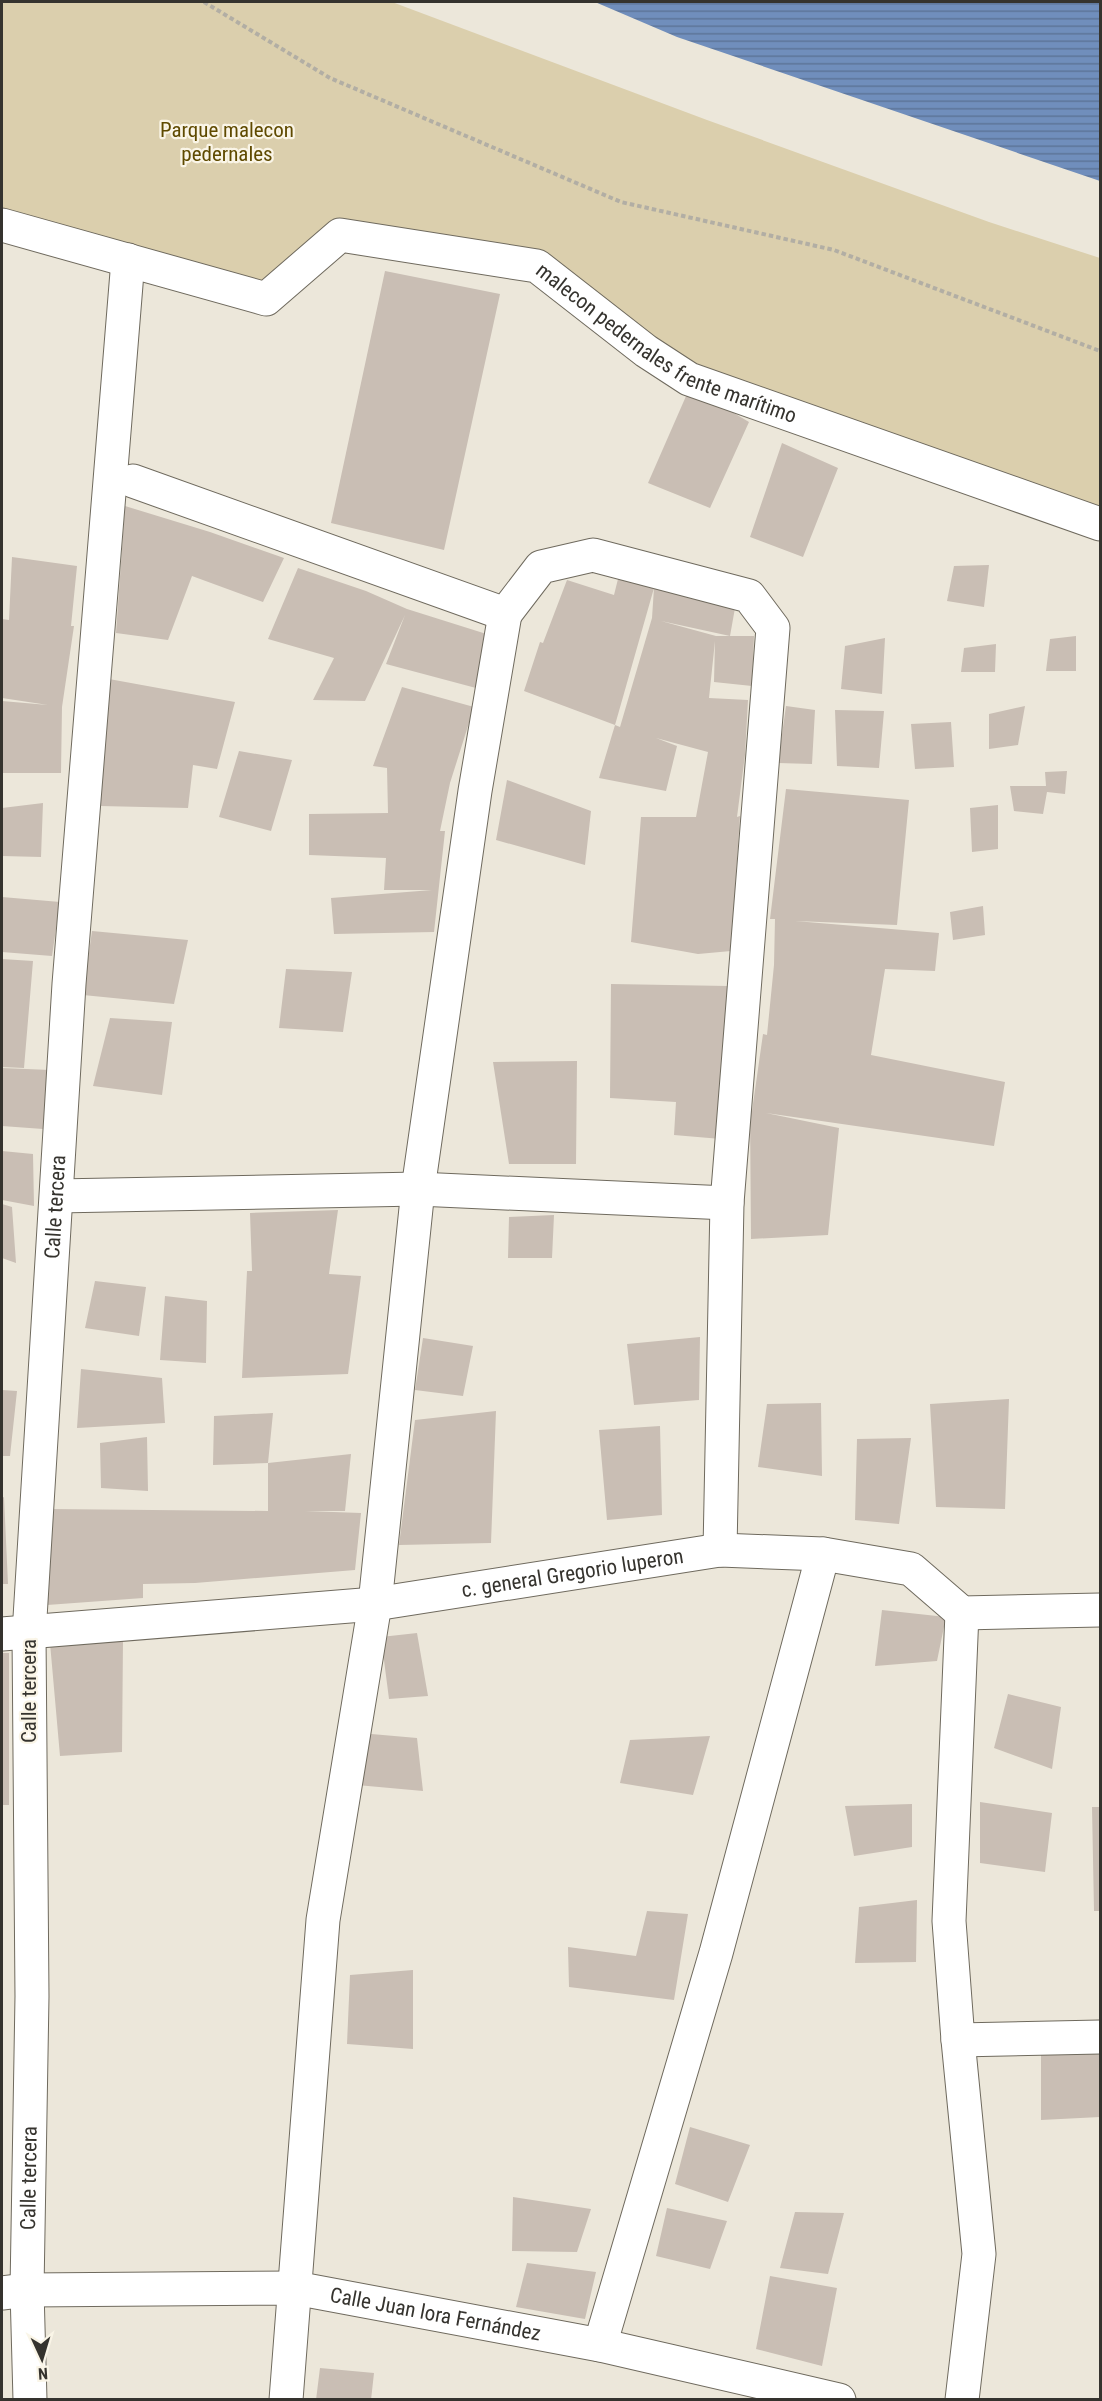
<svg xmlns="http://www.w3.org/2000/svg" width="1102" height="2401" font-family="'Roboto Condensed',sans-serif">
<defs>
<pattern id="water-rules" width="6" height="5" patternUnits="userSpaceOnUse" patternTransform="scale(1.5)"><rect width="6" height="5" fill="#708ebc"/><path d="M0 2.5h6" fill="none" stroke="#5d7599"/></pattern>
</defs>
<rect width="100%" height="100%" fill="#ece7da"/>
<path fill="#dbcfad" d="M2 2H392L707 120 989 222 1100 258V524L689 379 537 266 340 235 266 299 2 225Z"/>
<path fill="url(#water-rules)" d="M595 2H1100V181L677 37Z"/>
<path fill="#c9beb4" d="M385 271 500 294 444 550 331 523Z
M690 387 749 422 710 508 648 483Z
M782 443 838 468 803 557 750 537Z
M125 506 210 532 284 558 263 602 192 576 168 640 116 633Z
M12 557 77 566 71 626H74L62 707 61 773H2V701L48 705 2 698V619L9 620Z
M989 565 984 607 947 601 954 566Z
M298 568 366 591 407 609 496 637 476 688 386 664 405 615 365 701 313 700 334 658 268 639Z
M618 579 654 588 615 725 620 727 652 618 654 588 735 608 730 636 661 621 716 636H754L752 686 714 682 715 641 709 698 748 700 745 755 737 817 740 816 731 951 698 954 631 942 641 817H696L708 752 656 738 677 746 666 791 599 778 615 725 524 691 540 642 543 643 567 580 614 595Z
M1076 636V671H1046L1050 639Z
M885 638 882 694 841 689 845 646Z
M996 644 995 672H961L964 648Z
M109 679 235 702 217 769 193 765 188 808 100 806Z
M402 687 474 707 450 783 440 831H445L434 932 334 934 331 898 432 890H384L386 858 309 855V814L388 813 387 768 373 766Z
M786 706 815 710 812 764 778 763Z
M1025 706 1018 745 989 749V714Z
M835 710 884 711 879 768 837 766Z
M951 722 954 767 915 769 911 724Z
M239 751 292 760 271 831 219 817Z
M1067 771 1065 794 1047 792 1043 814 1014 811 1010 786H1046L1045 772Z
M507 780 591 811 585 865 496 840Z
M786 789 909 800 897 925 795 921 939 933 935 971 885 969 871 1055 1005 1082 994 1146 766 1113 839 1128 828 1235 751 1239 750 1111H752L763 1034 767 1035 774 965 775 919H770Z
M43 803 41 857 2 856V808Z
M998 805V849L972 852 970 808Z
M2 897 60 902 52 956 2 952Z
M983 906 985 935 953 940 950 912Z
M92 931 188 940 174 1004 83 995Z
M2 959 33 961 24 1068 2 1067Z
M286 969 352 972 343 1032 279 1028Z
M611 984 728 986 721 1139 674 1135 676 1102 610 1098Z
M110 1018 172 1022 162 1095 93 1086Z
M577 1061 576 1164H509L493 1062Z
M2 1068 50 1070 43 1129 2 1126Z
M2 1151 33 1154 34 1206 2 1200Z
M2 1204 12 1207 16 1263 2 1258Z
M338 1210 329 1274 361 1276 348 1374 242 1378 247 1271H252L250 1213Z
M554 1215 552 1258H508L509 1217Z
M95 1281 146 1287 139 1336 85 1328Z
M165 1296 207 1301 206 1363 160 1360Z
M700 1337 699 1400 634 1405 627 1344Z
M423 1338 473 1346 463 1396 415 1390Z
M81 1369 162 1378 165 1423 77 1428Z
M2 1390 17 1391 10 1456H2Z
M1009 1399 1005 1509 936 1507 930 1404Z
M821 1403 822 1476 758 1467 767 1404Z
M496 1411 491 1543 399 1545 415 1420Z
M273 1413 268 1463 213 1465 214 1416Z
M660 1426 662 1515 607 1520 599 1430Z
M147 1437 148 1491 101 1488 100 1443Z
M911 1438 899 1524 855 1520 857 1439Z
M351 1454 345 1511H305L361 1513 355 1570 195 1583 143 1584V1598L47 1605 49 1509 268 1511V1463Z
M4 1497 8 1584H2V1498Z
M882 1610 946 1617 937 1661 875 1666Z
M417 1633 428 1696 389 1699 381 1637Z
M123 1639 122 1752 60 1756 50 1643Z
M2 1653H9V1805H2Z
M1008 1694 1061 1707 1052 1769 994 1748Z
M360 1733 417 1738 423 1791 357 1785Z
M710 1736 693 1795 620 1783 630 1740Z
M980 1802 1052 1813 1045 1872 980 1863Z
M912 1804V1847L854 1856 845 1806Z
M1092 1807H1100V1911H1094Z
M917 1900 916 1962 855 1963 859 1907Z
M647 1911 688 1914 674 2000 569 1987 568 1947 636 1956Z
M413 1970V2049L347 2044 350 1975Z
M1041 2049H1100V2117L1041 2120Z
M690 2127 750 2145 728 2202 675 2184Z
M513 2197 591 2209 577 2252 512 2251Z
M667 2208 727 2221 710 2269 656 2256Z
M795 2212 844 2213 828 2274 780 2268Z
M527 2263 596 2272 585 2319 516 2307Z
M770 2276 837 2288 822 2366 756 2349Z
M320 2368 374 2373 371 2400H316Z"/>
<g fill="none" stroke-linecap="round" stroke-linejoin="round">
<defs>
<g id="minor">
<path d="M133 481 505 614 541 567 593 555 749 596 773 628 727 1203 720 1550"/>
<path d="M57 1196 418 1189 727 1203"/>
<path d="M962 1613 949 1921 958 2040 1100 2037"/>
<path id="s1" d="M2 1634 375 1604 720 1550 823 1554 911 1569 962 1613 1100 1610"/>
<path d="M958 2040 979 2254 962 2400"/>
<path id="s2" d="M2 2293 27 2290 295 2288 600 2345 839 2400"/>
<path d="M600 2345 716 1953 823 1554"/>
<path id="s3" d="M30 2400 27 2290 32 1996 29 1634 69 984 128 260"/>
<path d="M286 2400 323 1920 375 1604 418 1189 475 791 505 614"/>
</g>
<g id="major">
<path id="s4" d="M2 225 266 299 340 235 537 266 646 351 689 379 1100 524"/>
</g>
</defs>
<use href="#minor" stroke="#6f6a5e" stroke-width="35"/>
<use href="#major" stroke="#6f6a5e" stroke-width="35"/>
<path stroke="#b2aea4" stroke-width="4" stroke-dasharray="4.5 3" stroke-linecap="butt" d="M204 2 330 78 621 202 834 250 1100 351"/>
<use href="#minor" stroke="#fff" stroke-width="33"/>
<use href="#major" stroke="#fff" stroke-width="33"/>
</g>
<g text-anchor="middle" stroke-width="4.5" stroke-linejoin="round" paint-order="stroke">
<g font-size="21" fill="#5f4a00" stroke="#faf5e7">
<text x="227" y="137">Parque malecon<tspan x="227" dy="24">pedernales</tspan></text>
</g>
<g font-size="21" fill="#35332e" stroke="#faf5e7">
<text dy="7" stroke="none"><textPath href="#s4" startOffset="724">malecon pedernales frente marítimo</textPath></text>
<text dy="7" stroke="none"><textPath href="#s3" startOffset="1194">Calle tercera</textPath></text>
<text dy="7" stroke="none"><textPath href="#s1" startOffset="574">c. general Gregorio luperon</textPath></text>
<text transform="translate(29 1691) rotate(-90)" y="7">Calle tercera</text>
<text dy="7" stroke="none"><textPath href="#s3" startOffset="222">Calle tercera</textPath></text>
<text dy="7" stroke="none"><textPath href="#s2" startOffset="436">Calle Juan lora Fernández</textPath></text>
</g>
</g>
<rect width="1102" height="2401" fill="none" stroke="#35332e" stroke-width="6"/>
<g transform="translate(42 2359) rotate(176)" stroke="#faf5e7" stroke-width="4.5" paint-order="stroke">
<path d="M0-4.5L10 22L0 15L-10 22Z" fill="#35332e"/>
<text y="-9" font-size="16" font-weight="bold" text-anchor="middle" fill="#35332e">N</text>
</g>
</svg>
